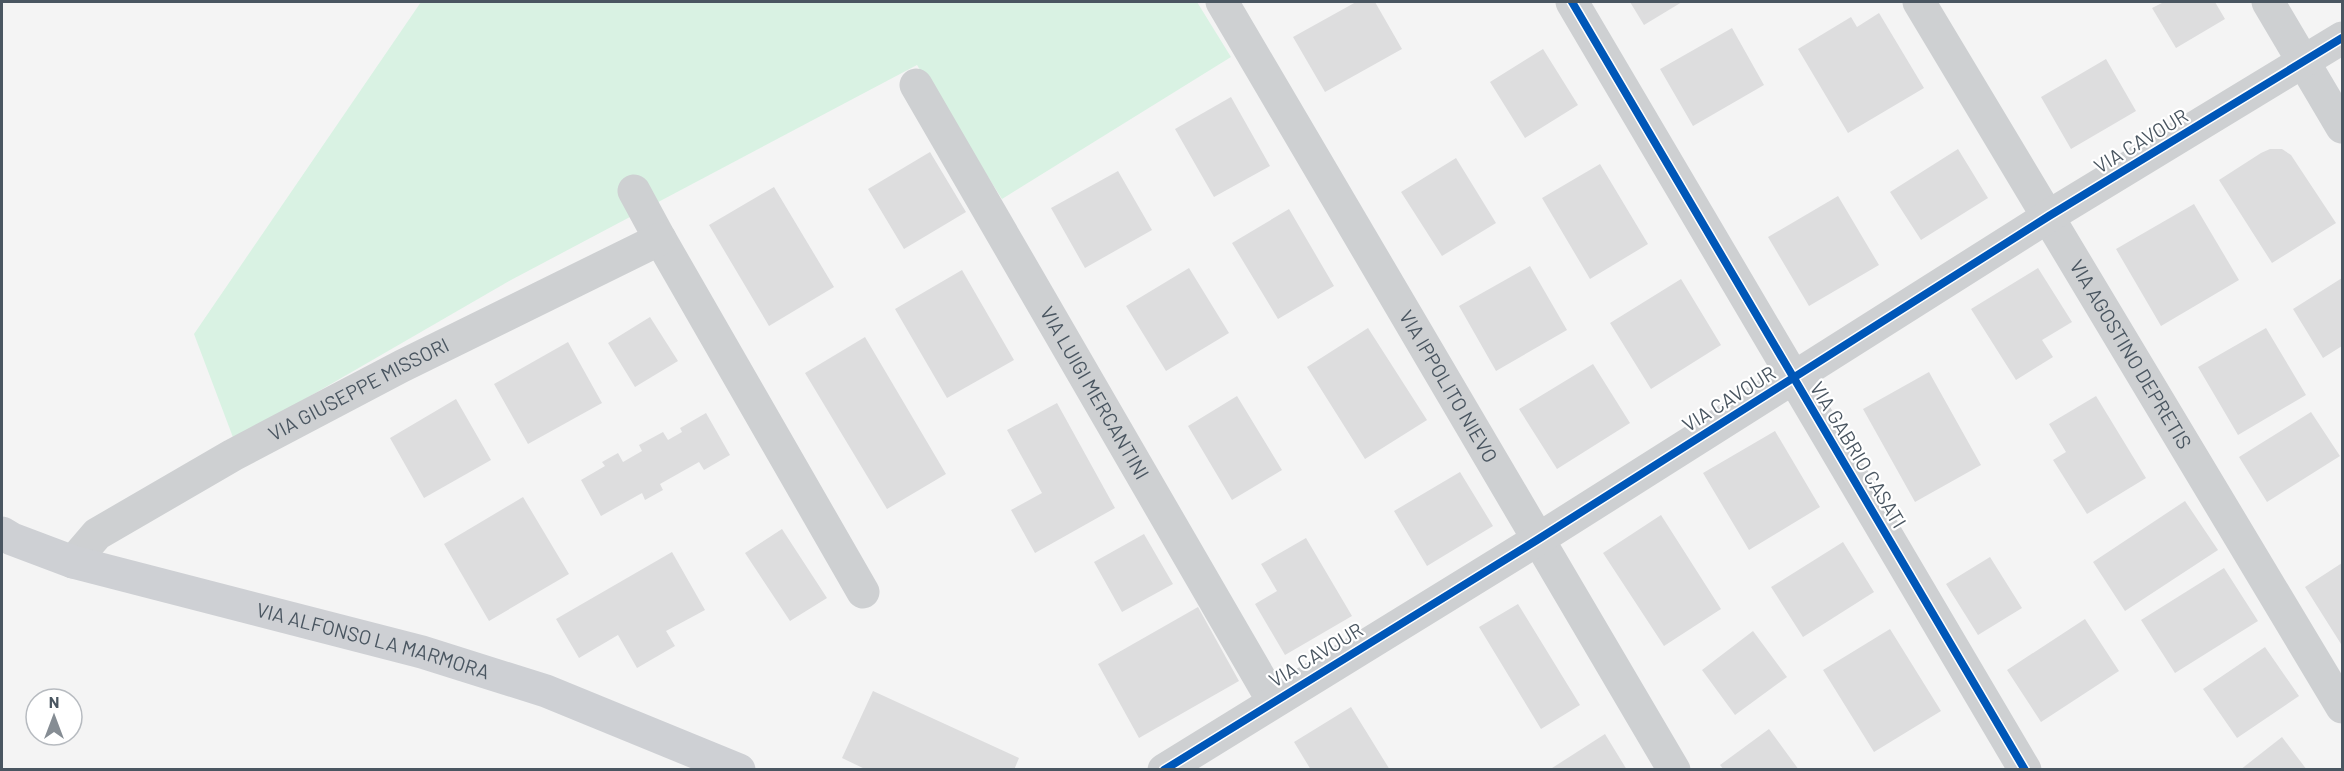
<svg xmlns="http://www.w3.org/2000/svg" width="2344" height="771" font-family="Barlow,sans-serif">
<rect width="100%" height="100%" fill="#f4f4f4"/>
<path fill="#d9f2e3" d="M421 2H1197L1231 57 1002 199 917 65 511 280 234 440 194 334Z"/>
<path fill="#ddddde" d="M1356 2H1375L1402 49 1325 92 1293 37Z
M1630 2H1682L1644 25Z
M2164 2H2215L2225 19 2176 48 2152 8Z
M1879 13 1924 88 1848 133 1798 49 1851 17 1857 27Z
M1732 28 1764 85 1693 126 1660 69Z
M1543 49 1578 105 1525 138 1490 82Z
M2106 59 2136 111 2071 149 2041 97Z
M1231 97 1270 166 1214 197 1175 129Z
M1958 149 1988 198 1921 240 1890 192Z
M2270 149H2282L2291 155 2336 223 2272 263 2219 180 2261 153Z
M930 152 966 212 904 249 868 189Z
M1456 158 1496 223 1442 256 1401 192Z
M1600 164 1648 244 1590 279 1542 198Z
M1118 171 1152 230 1085 268 1051 208Z
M774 187 834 287 769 326 709 225Z
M1838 196 1879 265 1809 306 1768 237Z
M2194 204 2239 280 2161 326 2116 249Z
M1289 209 1334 286 1278 319 1232 243Z
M1530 266 1567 330 1496 371 1459 306Z
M1189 268 1229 333 1166 371 1126 306Z
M2038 268 2072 322 2042 340 2053 357 2016 380 1971 309Z
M962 270 1014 360 947 398 895 309Z
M2342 278V346L2323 358 2293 309Z
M1681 279 1721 345 1651 389 1610 323Z
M650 317 678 361 635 387 608 343Z
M1368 328 1427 420 1365 459 1307 367Z
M2266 328 2306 395 2238 435 2198 367Z
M865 337 946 474 887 509 805 373Z
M568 342 602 403 528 444 494 384Z
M1593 364 1630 423 1557 469 1519 409Z
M1929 372 1981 465 1915 502 1863 409Z
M1237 396 1282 470 1232 500 1188 426Z
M2096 396 2146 478 2087 514 2053 460 2066 452 2049 424Z
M456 399 491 460 424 498 390 438Z
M1057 403 1115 508 1035 553 1011 510 1042 493 1007 430Z
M2311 412 2340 456 2267 502 2239 457Z
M706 413 730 455 704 470 699 462 660 484 663 490 645 500 642 493 601 516 581 480 605 466 602 462 618 453 623 462 642 451 639 445 663 432 668 440 682 432 680 428Z
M1775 431 1820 507 1749 550 1703 473Z
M1460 472 1493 526 1427 566 1394 511Z
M523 497 569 574 489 621 444 544Z
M2185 501 2218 550 2125 611 2093 562Z
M1661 515 1721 609 1664 646 1603 553Z
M782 529 827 598 790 621 745 553Z
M1144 534 1173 584 1122 612 1094 562Z
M1306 538 1352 616 1285 655 1255 604 1277 591 1261 564Z
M1843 542 1874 592 1803 637 1771 587Z
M672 552 705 610 666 631 675 646 637 668 618 635 579 658 556 619Z
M1990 557 2022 608 1978 635 1946 584Z
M2342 563V643L2341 644 2305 587Z
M2224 568 2258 621 2175 673 2141 620Z
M1518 604 1580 705 1541 729 1479 627Z
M1198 607 1239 681 1139 738 1098 664Z
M2085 619 2119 671 2041 722 2007 670Z
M1890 629 1941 711 1874 752 1823 670Z
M1753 631 1787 677 1735 715 1702 670Z
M2265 647 2299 696 2237 738 2203 689Z
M873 691 1019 758 1014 770H867L842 758Z
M1351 707 1390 770H1311L1294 742Z
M1769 729 1799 770H1724L1720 765Z
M1605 734 1627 770H1549Z
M2282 737 2307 770H2240Z"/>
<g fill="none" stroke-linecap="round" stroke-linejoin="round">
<g stroke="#ced0d2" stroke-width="33">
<path id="s1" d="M1222 2 1674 770"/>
<path d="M1572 2 2025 770"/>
<path id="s2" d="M1919 2 2342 707"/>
<path d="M2268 2 2342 127"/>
<path id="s3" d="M916 85 1273 701"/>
<path d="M634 191 660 239 863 592"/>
<path id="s4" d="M73 562 97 534 233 455 402 366 660 239"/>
<path d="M1164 770 1537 540 2049 216 2342 38"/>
</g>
<path stroke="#ced0d4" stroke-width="33" id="s5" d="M2 533 12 539 73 562 422 652 546 691 739 770"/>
<defs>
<path id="cycleway" d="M1572 2 2025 770
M1164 770 1537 540 2049 216 2342 38"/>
</defs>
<use href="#cycleway" stroke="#fff" stroke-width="11"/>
<use href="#cycleway" stroke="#0057b8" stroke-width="8"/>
</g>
<g text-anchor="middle" stroke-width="4.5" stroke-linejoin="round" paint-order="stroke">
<g font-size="20" fill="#4a5661" stroke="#fff">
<text transform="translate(2141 141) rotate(-31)" y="7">VIA CAVOUR</text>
<text dy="7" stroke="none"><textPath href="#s2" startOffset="411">VIA AGOSTINO DEPRETIS</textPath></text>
<text dy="7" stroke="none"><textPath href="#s1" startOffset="446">VIA IPPOLITO NIEVO</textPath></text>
<text dy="7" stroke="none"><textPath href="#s4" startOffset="336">VIA GIUSEPPE MISSORI</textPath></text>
<text dy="7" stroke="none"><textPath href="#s3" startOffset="356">VIA LUIGI MERCANTINI</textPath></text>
<text transform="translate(1729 399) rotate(-32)" y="7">VIA CAVOUR</text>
<text transform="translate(1858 455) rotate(59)" y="7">VIA GABRIO CASATI</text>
<text dy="7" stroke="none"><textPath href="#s5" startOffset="387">VIA ALFONSO LA MARMORA</textPath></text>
<text transform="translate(1316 655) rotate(-31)" y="7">VIA CAVOUR</text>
</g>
</g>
<rect width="2344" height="771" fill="none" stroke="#4a5661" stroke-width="6"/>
<g transform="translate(54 717)"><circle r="28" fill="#ffffff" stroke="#b7bbc0" stroke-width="1.5"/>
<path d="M0-4.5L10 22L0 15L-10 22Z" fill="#868d94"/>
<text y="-9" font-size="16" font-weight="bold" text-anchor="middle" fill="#4a5661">N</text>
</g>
</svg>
